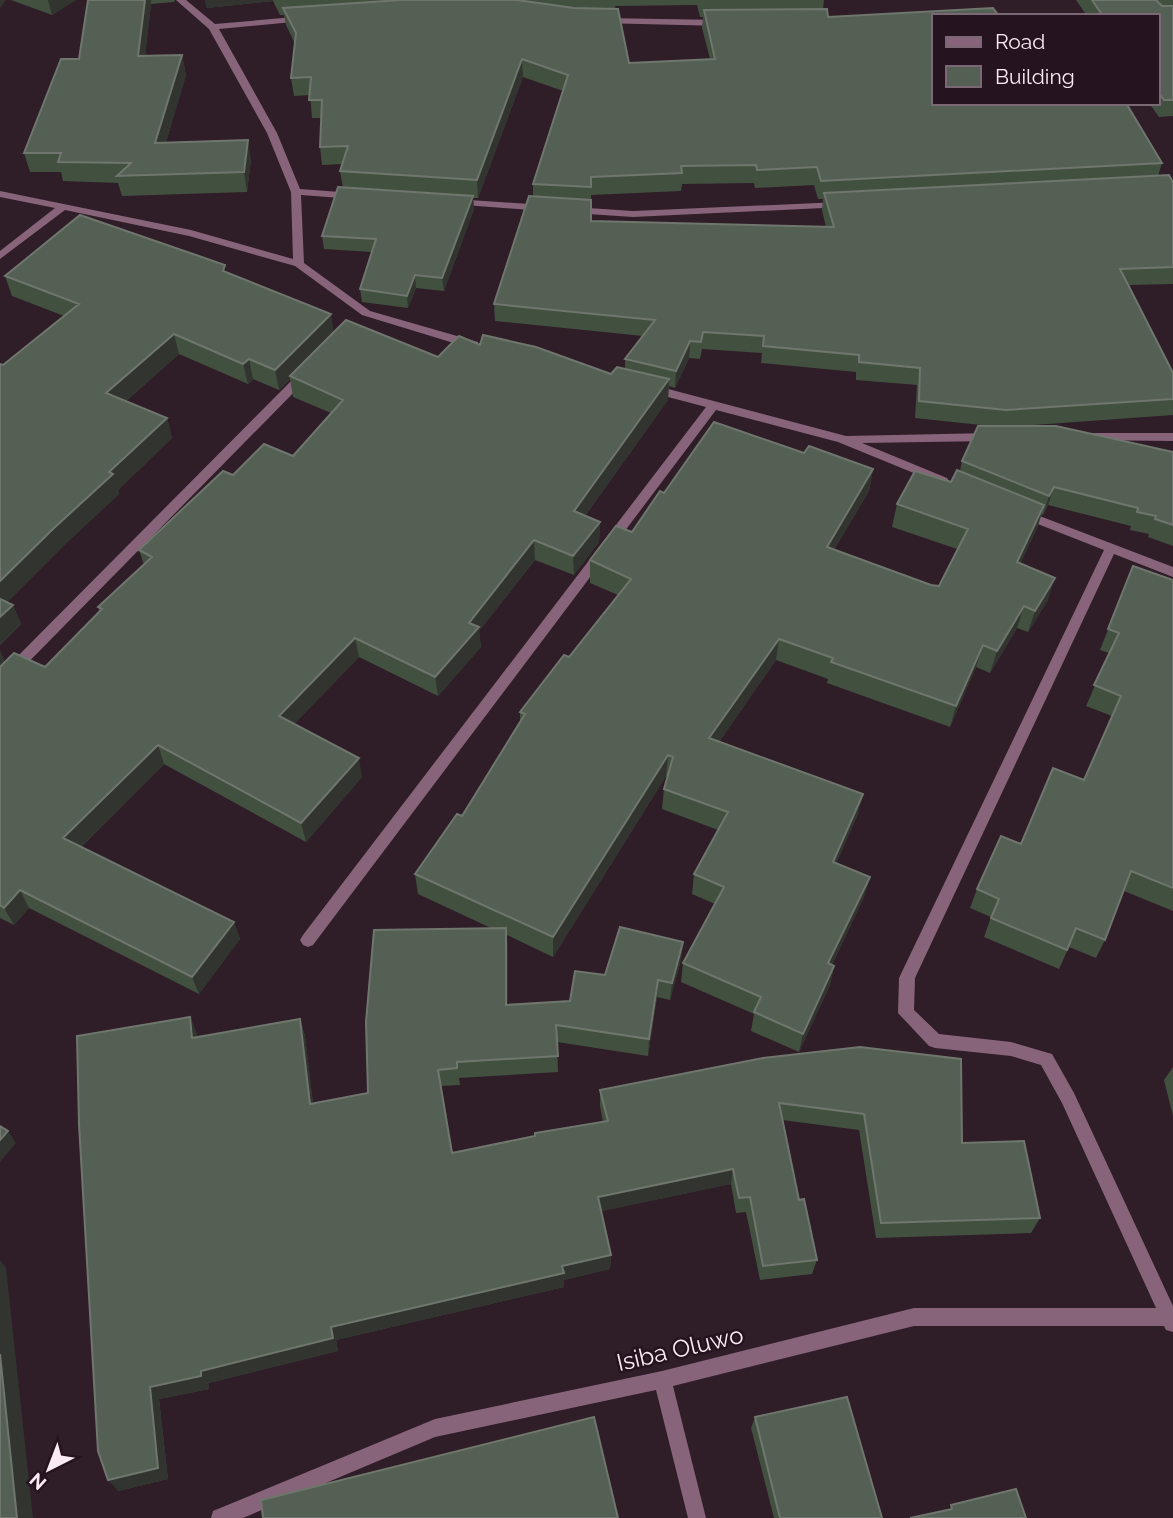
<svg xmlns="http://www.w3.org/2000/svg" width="1173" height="1518" font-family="Raleway,sans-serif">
<rect width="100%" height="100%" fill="#2f1d28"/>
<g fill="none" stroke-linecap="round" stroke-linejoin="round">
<path fill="#87647a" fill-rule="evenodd" d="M176 0H186L215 24 306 16 308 18 303 21 219 29 277 133 300 189 354 193 359 196 354 199 301 195 304 263 370 311 478 342V348H470L362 315 295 266 189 236 65 210 0 259V251L55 208 0 197V191L191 230 293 259 291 192 267 133 209 29Z
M602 18 722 20 727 23 722 26 599 23 597 21Z
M455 199 543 205 548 208 543 211 451 204 450 202Z
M840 202 844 203V207L633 217 573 213 568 210 573 207 633 211Z
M303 372 307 373V379L5 686 0 687V674L299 373Z
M653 385 846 436 990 433 996 437 990 441 862 443 947 478 949 481 943 485 838 442 716 410 313 945 308 947 303 945 300 940 303 935 706 407 649 392V386Z
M1087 433H1173V441L1083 440V434Z
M1024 510 1173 567V577L1114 554 915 978 914 1010 939 1034 1011 1042 1052 1054 1074 1093 1173 1306V1332L1166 1330 1164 1326H914L673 1386 706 1518H688L656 1390 435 1437 243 1518H211L213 1511 435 1419 662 1371 914 1308H1156L1062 1103 1041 1065 1011 1056 935 1048 929 1046 898 1013 899 978 1104 550 1020 517 1018 514Z"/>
</g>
<path fill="#425040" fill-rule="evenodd" d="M11 0H76L52 15Z
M88 0H175L174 2 151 4 145 56 182 55 186 75 166 142 251 160 247 192 122 196 118 183 63 181 61 172H30L24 153 79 59Z
M205 0H824L823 9 828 17 933 16 1162 163 1158 176 1173 182V284L1129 285 1173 373V415L1020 426 1173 452V546L1148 537 1149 534 1130 530 1131 526 1048 505 1043 515 1042 514 1037 528 1020 564 1048 600 1028 632 1017 628 990 673 976 667 950 727 827 683 828 679 776 660 719 742 858 814 836 864 870 877 864 897 832 965 834 966 830 985 799 1052 751 1031 754 1014 681 982 683 963 715 904 692 894 694 874 718 830 662 809 664 789 667 776H666L553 957 507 935 508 1004 570 1001 605 975 683 942 681 960 670 1000 657 997 648 1056 557 1042 558 1072 459 1078 460 1085 441 1086 452 1153 603 1122 600 1106V1090L763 1058 962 1143 1040 1218 1031 1233 876 1238 859 1130 782 1120 799 1200 817 1260 812 1274 760 1280 746 1212 736 1213 731 1184 601 1211 611 1255 610 1269 564 1280V1287L336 1340 338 1351 209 1383V1389L159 1399 168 1479 118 1491 190 1017 198 1037 300 1019 305 1036 313 1104 368 1093 491 928 418 894 415 874 462 816 520 723V712L569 657 618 595 590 583V560L632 532 664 493 804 453 873 469 869 491 834 550 931 585 939 586 957 549 892 527 897 504 951 482 960 471 962 461 990 426 915 418 917 385 856 380V372L761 363 762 353 702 349 700 359 689 358 675 388 669 386 668 400 585 516 600 522 599 542 574 575 535 560 479 631 481 647 438 696 359 657 294 724 362 777 306 842 164 764 81 847 234 922 240 939 199 994 29 908 14 925 0 918V651L5 662 45 667 100 612 98 607 144 565 139 550 233 475 293 456 331 413 293 397 290 379 279 390 253 379 248 384 179 354 126 401 167 418 172 438 118 490 119 494 61 548 7 602 13 605 21 624 0 645 3 365 64 316 12 296 5 276 227 272 334 332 438 357 480 345 611 374 625 369V359L643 336 495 321 494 304 533 196V184L563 91 523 77 478 198H473L474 209 444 291 416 288 408 308 362 302 360 289 372 252 324 249 322 236 343 188 340 171 342 164 322 165 320 147 321 118H312L310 95 294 96 291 78 295 44 286 25 284 15H280L273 1 207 8ZM697 5 700 17H703L702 28 710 59 629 63 615 6ZM754 183 755 188 814 185 818 199H823L822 210 826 227 591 221V195L681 191 682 184Z
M1076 0H1173V116L1159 117 1149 103H1157V16H1087Z
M1133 566 1173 580V911L1124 891 1105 940 1096 958 1069 947 1059 969 984 937 991 917 970 908 977 889 1084 780 1112 716 1086 706 1109 653 1100 650Z
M1173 1067V1116L1164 1080Z
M755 1417 882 1518H774L751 1428Z"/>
<path fill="#32342f" d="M0 0H6L0 8Z
M48 0H76L52 15Z
M145 0H151V4L143 76 138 56Z
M205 0H273V1L207 8Z
M182 55 186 75 160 162 155 143Z
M522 59 523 77 478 198 477 180Z
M248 140 251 160 247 192 244 172Z
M473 196 474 209 444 291 442 278Z
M415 275 416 288 408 308 407 296Z
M331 314 334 334 290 376V379L279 390 275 370Z
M174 334 179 354 112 413 106 393Z
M690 341 689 358 675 388 676 371Z
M249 359 253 379 248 384 243 364Z
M669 379 668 400 574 531V511Z
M167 418 172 438 118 490 119 494 61 548 0 609V581L109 472Z
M873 469 869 491 823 569 827 547Z
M1054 487 1048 505 1043 515 1049 496Z
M1044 505 1037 528 1011 585 1017 562Z
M600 522 599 542 574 575 573 556Z
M534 540 535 560 479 631 481 647 438 696 435 677 469 623Z
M1055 578 1048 600 1028 632 1035 611Z
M13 605 21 624 0 645V617Z
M1024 606 1017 628 990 673 997 651Z
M355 638 359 657 284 735 279 716Z
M779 639 776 660 707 759 709 738Z
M983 645 976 667 950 727 956 706Z
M0 651 6 664 0 671Z
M158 745 164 764 71 856 63 838Z
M668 755 666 776 553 957V937Z
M359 758 362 777 306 842 301 823Z
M863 794 858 814 828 882 833 862Z
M870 877 864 897 824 982 828 963Z
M20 890 29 908 14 925 4 908Z
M234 922 240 939 199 994 192 977Z
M506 928 508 946V1022L506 1005Z
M683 942 681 960 670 1000 672 983Z
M834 966 830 985 799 1052 803 1034Z
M658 980 657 997 648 1056 649 1039Z
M190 1017 197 1034 199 1054 192 1038Z
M300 1019 305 1036 315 1120 310 1104Z
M8 1131 16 1143 0 1162V1140Z
M733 1169 731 1184 598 1212V1197Z
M611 1255 610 1269 564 1280V1287L336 1340 338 1351 209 1383V1389L159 1399 168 1479 118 1491 108 1480 150 1387 331 1327 562 1266Z
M0 1260 6 1268 33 1518H17L0 1354Z"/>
<path fill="#556054" stroke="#6f766d" stroke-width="2" d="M88 0H145L138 56 182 55 155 143 248 140 244 172 117 176 131 163 58 162 61 153H24L61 59H79Z
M401 0H517L574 8 618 9 629 63 715 59 704 10 827 9 828 17 993 8 999 16H933V103H1126L1162 163 821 181 817 167 757 170 756 165 681 166 682 173 591 177V187L533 184 568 75 522 59 477 180 340 171 348 146 320 147 322 100H309L311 77 291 78 296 33 283 8Z
M1092 0H1156L1162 6H1173V100H1164L1157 90V16H1103Z
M1169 175 1173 182V267L1120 269 1173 373V399L1006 410 919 401 920 368 859 362V355L763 346 764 336 703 332 701 342 690 341 676 371 625 359 655 320 494 304 529 196 591 200V221L834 227 824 193Z
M338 187 473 196 442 278 415 275 407 296 360 289 376 239 322 236Z
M80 215 225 265 223 271 331 314 275 370 249 359 243 364 174 334 106 393 167 418 109 472 113 474 54 528 0 581V364L3 365 79 304 5 276Z
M346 320 438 357 459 336 480 345 483 335 536 347 611 374 617 367 669 379 574 511 600 522 573 556 534 540 469 623 479 627 435 677 355 638 279 716 359 758 301 823 158 745 63 838 234 922 192 977 20 890 4 908 0 905V667L14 653 45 667 102 609 98 607 152 557 139 550 223 471 233 475 264 444 293 456 343 400 290 376Z
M714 422 804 453 809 446 873 469 827 547 931 585 939 586 968 529 897 504 915 471 951 482 957 470 1044 505 1017 562 1055 578 1035 611 1024 606 997 651 983 645 956 706 831 662 833 658 779 639 709 738 863 794 833 862 870 877 828 963 834 966 803 1034 754 1012 761 997 683 963 724 887 694 874 728 812 664 789 673 757 668 755 553 937 415 874 457 814 462 816 525 714 520 712 564 655 569 657 631 579 590 560 616 526 632 532 660 491 664 493Z
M978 426H1056L1173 452V525L1155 519 1156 516 1137 512 1138 508 1054 487 1049 496 962 461Z
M1133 566 1173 580V888L1131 871 1105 940 1076 928 1067 950 991 918 999 899 977 889 1001 836 1021 844 1053 768 1084 780 1121 696 1094 685 1119 633 1108 629Z
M0 599 13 605 0 617Z
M620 927 683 942 672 983 658 980 649 1039 556 1025 558 1056 457 1062V1068L438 1070 452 1153 535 1136V1133L608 1121 600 1090 763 1058 860 1047 961 1059 962 1143 1024 1141 1040 1218 881 1223 864 1114 779 1103 799 1200 804 1199 817 1260 763 1266 750 1197 739 1198 733 1169 598 1197 611 1255 562 1266 564 1273 331 1327 333 1338 201 1371V1376L150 1387 158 1468 108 1480 98 1451 79 1124 77 1036 190 1017 192 1038 300 1019 310 1104 368 1093 366 1022 374 930 506 928V1005L570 1001 575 971 605 975Z
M0 1126 8 1131 0 1140Z
M0 1354 17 1518H0Z
M847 1397 882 1518H780L755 1417Z
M594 1417 618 1518H263L261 1500Z
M1016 1489 1026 1518H910L952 1509 951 1505Z"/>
<g text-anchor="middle" stroke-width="5" stroke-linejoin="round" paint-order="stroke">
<g font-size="24" fill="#f9ebf3" stroke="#25131f">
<text transform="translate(680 1349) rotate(-13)" y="8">Isiba Oluwo</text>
</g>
</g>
<rect x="932" y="14" width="228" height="91" fill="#25131f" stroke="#7a6974" stroke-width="2"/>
<rect x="946" y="37" width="35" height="10" fill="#87647a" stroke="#7a6974" stroke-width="2"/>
<text x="995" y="49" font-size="21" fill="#f9ebf3">Road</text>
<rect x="946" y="66" width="35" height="21" fill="#556054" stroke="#7a6974" stroke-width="2"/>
<text x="995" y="84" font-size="21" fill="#f9ebf3">Building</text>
<g transform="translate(49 1469) rotate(222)" stroke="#25131f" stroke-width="5" paint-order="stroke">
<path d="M0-5L12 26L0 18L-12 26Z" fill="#f9ebf3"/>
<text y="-10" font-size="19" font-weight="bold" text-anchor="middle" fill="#f9ebf3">N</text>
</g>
</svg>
